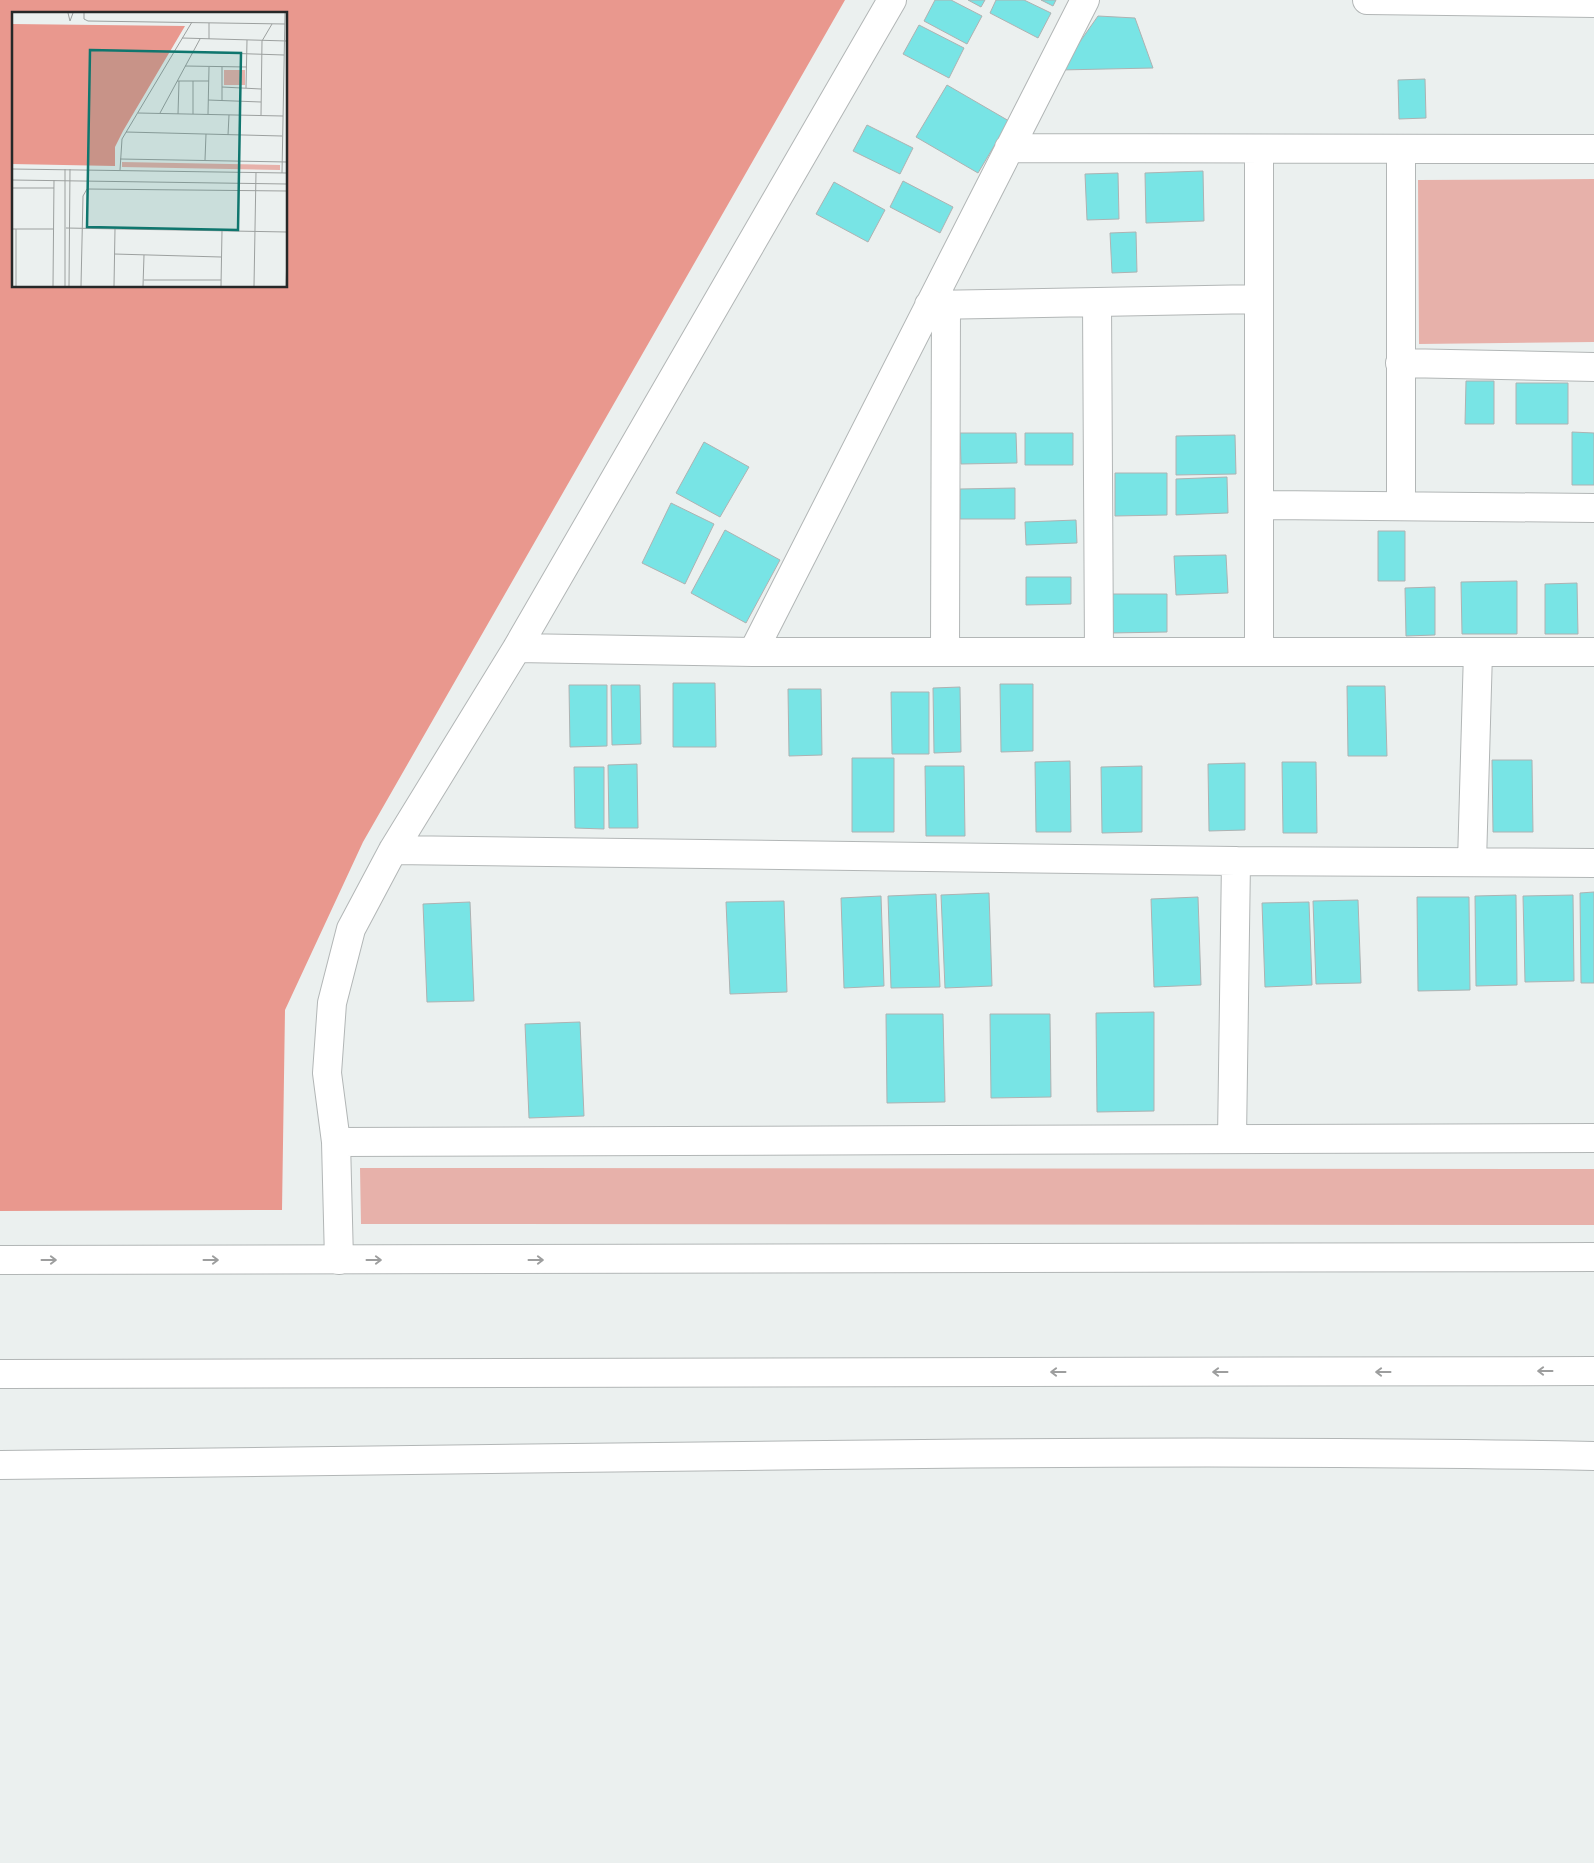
<svg xmlns="http://www.w3.org/2000/svg" width="1594" height="1863" font-family="'Open Sans',sans-serif">
<rect width="100%" height="100%" fill="#ebf0ef"/>
<path fill="#e7b1aa" d="M1594 179V342L1419 344 1418 180Z
M360 1168 1594 1169V1225L361 1224Z"/>
<path fill="#e9988e" fill-rule="evenodd" d="M0 0H845L363 842 285 1010 282 1210 0 1211ZM14 14H286V286H14Z"/>
<path fill="#78e4e5" stroke="#aeb2b2" d="M935 0H951L982 16 967 44 924 21Z
M968 0H985L981 7Z
M996 0H1024L1051 13 1038 38 990 13Z
M1041 0H1056L1053 6Z
M1098 16 1135 18 1153 68 1060 70Z
M919 25 964 48 949 78 903 54Z
M1425 79 1426 118 1399 119 1398 80Z
M947 85 1009 121 978 173 916 137Z
M867 125 913 148 900 174 853 151Z
M1203 171 1204 221 1146 223 1145 173Z
M1118 173 1119 219 1087 220 1085 174Z
M903 181 953 207 940 233 890 207Z
M834 182 885 210 868 242 816 214Z
M1136 232 1137 272 1112 273 1110 233Z
M1466 381H1494V424H1465Z
M1516 383H1568V424H1516Z
M1572 432 1594 433V485H1572Z
M960 433H1016L1017 463 961 464Z
M1025 433H1073V465H1025Z
M1235 435 1236 474 1176 475V436Z
M704 442 749 467 720 517 676 493Z
M1115 473H1167V515L1115 516Z
M1227 477 1228 513 1176 515V479Z
M1015 488V519H960V489Z
M671 503 714 524 685 584 642 563Z
M1076 520 1077 543 1026 545 1025 522Z
M725 530 780 560 746 623 691 593Z
M1378 531H1405V581H1378Z
M1226 555 1228 593 1176 595 1174 556Z
M1026 577H1071V604L1026 605Z
M1517 581V634H1462L1461 582Z
M1577 583 1578 634H1545V584Z
M1435 587V635L1406 636 1405 588Z
M1110 594H1167V632L1111 633Z
M673 683H715L716 747H673Z
M1000 684H1033V751L1001 752Z
M569 685H607V746L570 747Z
M611 685H640L641 744 612 745Z
M1347 686H1385L1387 756H1348Z
M960 687 961 752 934 753 933 688Z
M788 689H821L822 755 789 756Z
M891 692H929V754H892Z
M852 758H894V832H852Z
M1492 760H1532L1533 832H1493Z
M1070 761 1071 832H1036L1035 762Z
M1282 762H1316L1317 833H1283Z
M1245 763V830L1209 831 1208 764Z
M637 764 638 828H609L608 765Z
M925 766H964L965 836H926Z
M1142 766V832L1102 833 1101 767Z
M574 767H604V829L575 828Z
M1594 892V983H1581L1580 893Z
M989 893 992 986 945 988 941 895Z
M936 894 940 987 891 988 888 896Z
M1516 895 1517 985 1476 986 1475 896Z
M1573 895 1574 981 1525 982 1523 896Z
M881 896 884 986 844 988 841 898Z
M1198 897 1201 985 1154 987 1151 899Z
M1417 897H1469L1470 990 1418 991Z
M1358 900 1361 983 1316 984 1313 901Z
M784 901 787 992 730 994 726 902Z
M470 902 474 1001 427 1002 423 904Z
M1309 902 1312 985 1265 987 1262 903Z
M1154 1012V1111L1097 1112 1096 1013Z
M886 1014H943L945 1102 887 1103Z
M990 1014H1050L1051 1097 991 1098Z
M580 1022 584 1116 529 1118 525 1024Z"/>
<g fill="none" stroke-linecap="round" stroke-linejoin="round">
<defs>
<path id="minor" d="M1367 0 1594 3
M1009 148 1594 149
M1259 149V652
M1401 149V506
M1097 303 1099 652
M929 305 1259 299
M1400 363 1594 367
M1259 505 1594 508
M517 648 753 652H1594
M753 652 1085 0
M945 652 946 305
M393 850 1236 861 1594 863
M1472 862 1478 652
M1232 1139 1236 861
M336 1142 1594 1138
M339 1260 336 1142 327 1073 332 1003 351 929 393 850 517 648 892 0
M0 1465C275 1461 550 1457 825 1455 1081 1452 1338 1451 1594 1456"/>
<path id="tertiary" d="M0 1260 1594 1257
M0 1374 1594 1371"/>
</defs>
<use href="#minor" stroke="#b2b6b6" stroke-width="30"/>
<use href="#tertiary" stroke="#b2b6b6" stroke-width="30"/>
<use href="#minor" stroke="#fff" stroke-width="28"/>
<use href="#tertiary" stroke="#fff" stroke-width="28"/>
</g>
<defs><path id="oneway-shaft" d="M-6 0H5M1.5-3L5.5 0L1.5 3" fill="none" stroke-width="1.6" stroke-linecap="round" stroke-linejoin="round" transform="scale(1.25)"/></defs>
<g stroke="#9d9e9e">
<use href="#oneway-shaft" transform="translate(49 1260)"/>
<use href="#oneway-shaft" transform="translate(211 1260)"/>
<use href="#oneway-shaft" transform="translate(374 1260)"/>
<use href="#oneway-shaft" transform="translate(536 1260)"/>
<use href="#oneway-shaft" transform="translate(1545 1371) rotate(180)"/>
<use href="#oneway-shaft" transform="translate(1058 1372) rotate(180)"/>
<use href="#oneway-shaft" transform="translate(1220 1372) rotate(180)"/>
<use href="#oneway-shaft" transform="translate(1383 1372) rotate(180)"/>
</g>
<g transform="translate(12 12)">
<rect width="275" height="275" fill="#ebf0ef"/>
<path d="M212 58H233V73H212ZM110 150 268 153V158L110 155Z" fill="#e7b1aa"/>
<path d="M0 12 173 14 111 119 103 135V154L0 152Z" fill="#e9988e"/>
<path fill="none" stroke="#9ca09f" stroke-width="1" d="M56 1 58 9 61 1M72 1V7L76 9 273 12M170 26 275 29M197 27V11M181 40 272 43M173 54 235 55M165 69H197M210 75 249 77M234 76 235 28M196 88 249 90M210 89V55M126 101 271 104M148 101 188 27M166 102 167 69M181 102V69M196 102 197 55M249 103 250 29 260 12M114 120 270 124M216 123 217 103M108 147 275 150M193 148 194 122M0 157 275 161M108 158 110 127 180 10M270 161 273 1M0 168 275 172M0 176H42M54 216 275 220M0 217H42M102 242 209 245M132 268H209M4 274V217M41 274 42 168M53 274V157M57 274 58 157M69 274 71 184 75 177 275 179M102 274 103 217M131 274 132 243M209 274 210 219M242 274 244 160M274 274 275 244"/>
<path fill="#0f766e" fill-opacity="0.15" stroke="#0f766e" stroke-width="2.5" d="M78 38 229 41 226 218 75 215Z"/>
<rect width="275" height="275" fill="none" stroke="#262828" stroke-width="2.5"/>
</g>
</svg>
